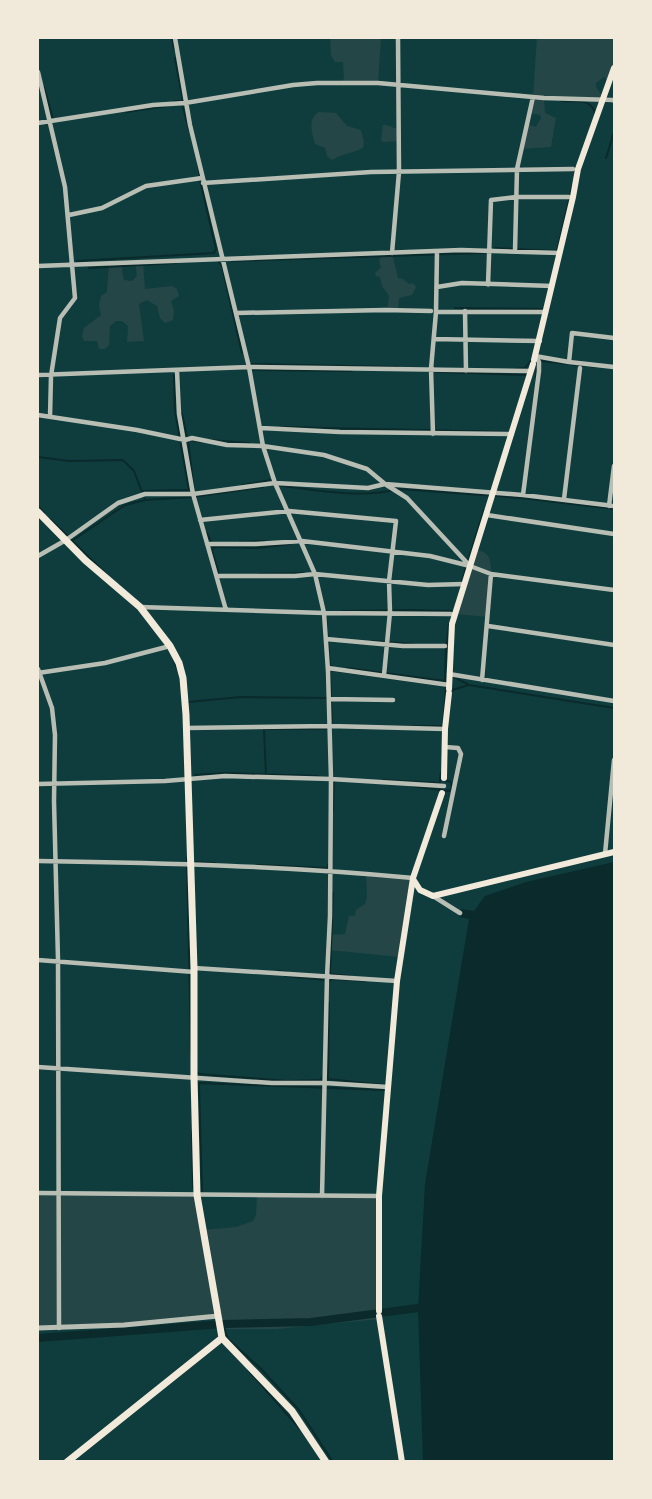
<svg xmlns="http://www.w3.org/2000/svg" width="652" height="1499" font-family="'Exo 2',sans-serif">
<rect width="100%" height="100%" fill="#0f3d3e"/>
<path fill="#244646" d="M330 38H381L378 83 341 82 344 79 343 62H335L331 55Z
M537 38H614V68L609 83 604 77 596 83V87L604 99 544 98 545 113 556 118 551 147 521 149 526 124 536 127 541 118 540 115 529 113 533 97Z
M319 112 336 113 347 126 361 130 364 142 363 148C352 153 342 154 332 160L327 156 325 148 315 144C312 133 307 119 319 112Z
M383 125C389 124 392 129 398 128V141L383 142 381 140Z
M392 253 398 278 403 279 409 284 413 283 416 287 412 295 399 298 398 311 387 310 389 296 382 286 380 277 376 276 375 273 381 267 379 261 382 254Z
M135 262H143L145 289 172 286 177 289 179 296 171 301 174 311 173 320 165 323 160 318 157 306 147 300 139 304 144 341 127 342 128 326 122 321H116L110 326 109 345 105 349H99L97 341H84L82 336 84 328 101 315 99 306 101 296 107 292 109 263H124L122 271 124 280 132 281 137 276Z
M475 549C480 551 485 552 488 556 495 568 489 602 488 617L456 614Z
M366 873 413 878 400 957 329 950 330 935 345 934 349 916H355L356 910 365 904 367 897Z
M38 1193 197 1195 203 1230 236 1227 253 1221 256 1215 257 1196H379V1319L277 1329H220L218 1316 124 1325 38 1328Z"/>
<path fill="#0a2a2b" d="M614 862V1461L423 1462 418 1308 425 1184 469 919 459 917 461 909 474 911 485 896 526 882Z"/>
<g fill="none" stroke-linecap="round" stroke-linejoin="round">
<path stroke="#0a2a2b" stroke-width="2" d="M172 38 174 49
M44 87 53 119
M174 101H183L175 58
M562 101C576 102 591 98 595 113
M182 104 189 130
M126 112 167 106
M606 158 614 132
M198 165 200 177
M495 248 557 251
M557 251 572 187
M77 261 214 253 216 249 200 180H198
M218 261 222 266 242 353
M232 261 484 253
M89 268 176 263
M455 308 545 309
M540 361 597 367
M251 364 398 367
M515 369 525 368 532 360
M252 370 352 371
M436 372 526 375
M536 380 537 362
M182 414 187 437 190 438
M281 427 509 432
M210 440 249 443
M38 457 69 461 123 460 134 471 145 500 192 497 263 487
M242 485 271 480
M277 485C316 490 361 499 399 489L522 498 614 509
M142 491 189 490 175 411 174 375
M197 493 194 491 188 440 202 442
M38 506 44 513
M50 519 107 575
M207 533 211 542
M73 540 125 505 145 500
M240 542 265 541
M468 561 484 510
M219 574 212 551 213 547 257 548 290 544
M258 574 304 573
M461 585 466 567
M342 611 410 610 454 611
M326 617 330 666H332
M372 641 414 644
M446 648 449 624
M173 659 178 670
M347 668 445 681 454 677 469 685 614 708
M330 670 446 686 443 726H332Z
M445 681 446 648
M449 691 469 685
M188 702 241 697 327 698V699
M195 775 226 773 318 776
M266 775 264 729H328
M383 780 440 783V779
M411 786 449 791 452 788 451 782 440 779 441 772
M333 811 334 780
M187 858 191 1053
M194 862 215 863
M257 865 325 868H327L329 863
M333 893 330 974 350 976
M278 971 287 972
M285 976 325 980
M329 982 331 979 366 981
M329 1003 328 1079 384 1085
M196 1071 199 1074 287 1081 321 1080 323 1075
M192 1131 193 1188
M202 1192 199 1083 384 1090
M223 1324 228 1339 261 1369 299 1410 333 1462
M248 1370 300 1429"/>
<path stroke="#0a2a2b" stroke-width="8" d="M38 1338 223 1324 311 1322 418 1308"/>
<path stroke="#b8beb3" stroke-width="4.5" d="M175 38 190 125 249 367 263 446 275 483 315 574 324 613 328 671 331 779 330 916 327 977 322 1196
M38 72 65 187 75 298 60 318 51 376 50 417
M38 123 153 105 185 103 293 85 317 83H378L544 98 613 100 614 101
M203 183 371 172 573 169
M69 215 102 208 146 186 202 178
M515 251 517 169 533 97
M392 253 399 172 398 38
M38 266 461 250 560 253
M488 285 491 200 516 197H569
M437 287 462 283 552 286
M465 311 466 371
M436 312H546
M236 313 385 310 431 311
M434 339 540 341
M535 356 569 362 614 367
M569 362 572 333 614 338
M177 371 179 414 193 494 226 610
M38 375 249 367 530 371
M38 415 137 430 185 440 192 438 227 445 263 446 324 455 367 469 385 484 407 498 470 566
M261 428 340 432 512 434
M433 434 431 369 436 312 437 252
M523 495 539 371V362L535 356
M564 499 580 368
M609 506 614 466
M487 515 614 534
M200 520 289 511 396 521 389 581 390 612 384 675
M207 544H256L302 541 430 556 470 566 491 574
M38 556 66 540 118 503 145 494H193L275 483 368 488 385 484 523 495 614 506
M218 576H295L315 574 428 585 464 584
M140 607 324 613 451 614
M488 626 614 645
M326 639 403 646H445
M328 668 449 685
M38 669 52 708 55 735 54 801 58 960 59 1328
M38 673 105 663 170 646
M449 674 614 701
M482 680 491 574 614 590
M329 699 393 700
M186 728 330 726 445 729
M38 784 165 781 225 776 331 779 444 786
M444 836 461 754 458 748 445 747
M605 854 614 760
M38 861C163 863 288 866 413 878
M433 896 460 913
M38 960 194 972
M194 968 397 981
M38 1067 272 1083H325L388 1087
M38 1193 379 1196"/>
<path stroke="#b8beb3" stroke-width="5" d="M38 1328 124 1325 218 1316"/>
<path stroke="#f1e9da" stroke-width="6" d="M534 360 573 197 578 169 614 68
M449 689 452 624 533 364
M444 778 445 729 449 693
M413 879 420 890 433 896 614 852
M379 1311V1196L397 981 413 878 442 793
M379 1316 402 1462"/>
<path stroke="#f1e9da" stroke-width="7" d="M222 1338 292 1411 326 1462"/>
<path stroke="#f1e9da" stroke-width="7" d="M38 512 85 560 140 607 170 646 179 663 183 678 186 715 194 968V1077L197 1195 222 1338 67 1462"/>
</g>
<rect width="652" height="1499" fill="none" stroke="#f1e9da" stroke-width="78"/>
</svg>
